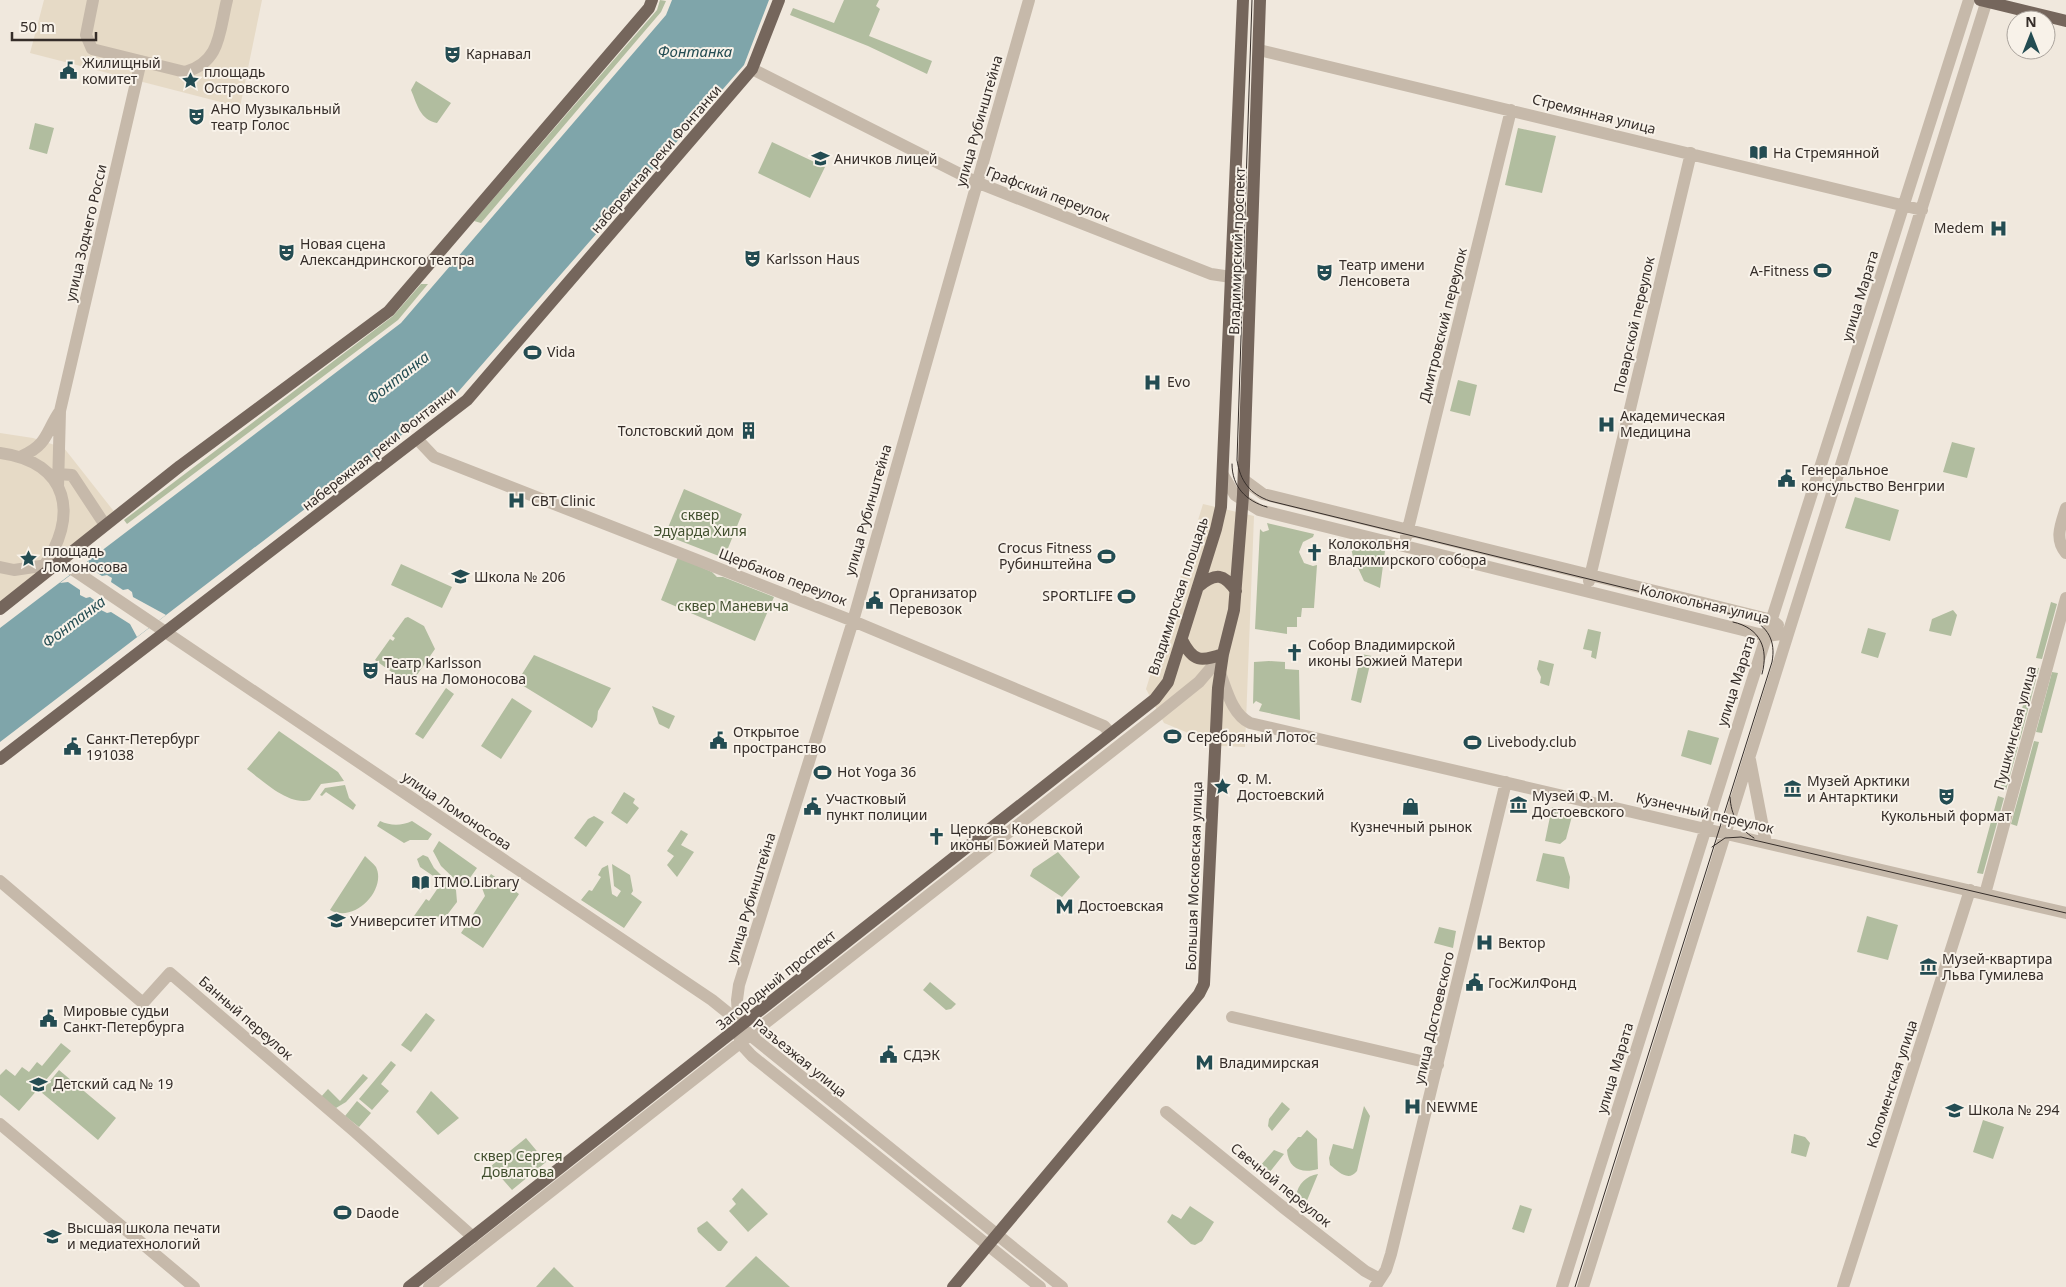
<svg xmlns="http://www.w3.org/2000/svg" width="2066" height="1287" font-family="'Noto Sans',sans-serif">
<rect width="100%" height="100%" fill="#f0e8dd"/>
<path fill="#b1bd9f" d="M660 0 666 1 661 12 481 223 474 221 657 10Z
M844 0H879L876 6 880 9 869 36 932 61 927 74 868 46 790 15 793 8 834 23Z
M416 81 451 103 437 123C420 120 417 104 411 90Z
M35 123 54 128 47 154 29 149Z
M1518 128 1556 136 1542 193 1505 185Z
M772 142 825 167 810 198 758 173Z
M421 284H428L398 320 127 524 124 520 393 316Z
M1458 380 1477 385 1470 416 1450 411Z
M1952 442 1975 448 1967 478 1943 472Z
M684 489 742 514 724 558 665 535Z
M1855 497 1899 510 1890 541 1845 528Z
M1267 523 1314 534 1313 537 1303 542 1299 552 1304 563 1313 566 1317 565 1314 608H1302L1301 617H1297V627H1287V634L1255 629 1260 529 1263 532 1269 530Z
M1350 543 1385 551 1380 588 1364 581 1353 557Z
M678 557 712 572 717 577H723L774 597 755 641 661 600Z
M401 564 452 587 442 608 391 585Z
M2051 602 2057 604 2042 659 2036 658Z
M1953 610 1957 615 1951 636 1929 631 1932 619Z
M408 617 424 626 435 649 410 685 375 660 390 639 393 641 395 638 392 636 405 618Z
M1868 628 1886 633 1878 658 1861 653Z
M1588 629 1601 632 1596 659 1591 657 1592 651 1583 649Z
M1361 654 1372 656 1361 703 1351 700Z
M534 655 611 688 598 711 597 720 592 728 517 682Z
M1539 660 1554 664 1549 686 1540 683 1541 677 1537 669Z
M1269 661 1285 662V669L1299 670 1300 720 1259 711 1262 704 1256 701 1253 704 1254 662Z
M2033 667 2039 668 2020 740 2014 739Z
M2052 672 2058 673 2042 733 2036 732Z
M446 688 454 694 423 739 415 734Z
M512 698 532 711 501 759 481 746Z
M652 706 675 716 669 729 659 724Z
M1688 730 1719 738 1711 765 1681 756Z
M279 731 338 772 344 781 321 784 310 800C289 806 263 781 247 769Z
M2034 741 2039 742 2017 826 2011 824Z
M2012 746 2018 747 2006 790 2000 789Z
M345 785 349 798 356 805 353 810 326 792 322 796 320 795 325 788Z
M624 792 635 799 633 803 639 808 627 824 611 813Z
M1998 796 2004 798 1983 874 1977 873Z
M1552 807 1573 812 1566 839 1560 844 1545 841Z
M594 816 604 822 586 847 574 838 588 819Z
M380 821C391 826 401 826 412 821L432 834 428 840H410L404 843 377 826Z
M681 830 688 834 681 845 694 852 677 877 667 865 674 856 667 851Z
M439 841 477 868 467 882 461 885 441 866 433 851Z
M1058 852 1080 877 1062 897 1030 876 1033 869Z
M1543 853 1564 857 1570 877 1569 889 1536 881Z
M423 855 428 857 434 868 456 890 457 902 447 915 419 920 414 916 426 899 429 901 442 882 420 867 417 859Z
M365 856C368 859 373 863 376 867 387 890 354 924 330 910Z
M612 864 630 875 633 891 631 894 642 902 624 928 581 900 589 890 592 891 601 877 598 875 602 868 608 865 612 894 617 897 621 891 614 886Z
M491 874 519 894 483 948 461 933 485 896 482 888Z
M1867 916 1898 925 1888 960 1857 952Z
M1439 927 1456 931 1453 948 1434 943Z
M930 982 956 1004 951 1009 946 1010 923 990Z
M426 1013 435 1020 411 1052 401 1045Z
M61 1043 71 1051 19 1111 0 1095V1075L6 1069 15 1076 22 1067 29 1072 37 1062 42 1066Z
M391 1061 396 1065 381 1084 389 1091 372 1110 359 1099Z
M59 1070 116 1118 98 1140 41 1092Z
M363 1074 368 1078 346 1102 336 1108 320 1098 328 1089 340 1101Z
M431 1091 459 1118 438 1135 416 1112Z
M357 1101 371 1113 359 1127 345 1116Z
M1282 1102 1290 1109 1272 1131 1268 1126 1269 1119Z
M1364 1106 1370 1116 1357 1171C1348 1182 1339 1172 1330 1165L1329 1158 1333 1144 1353 1149Z
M1983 1120 2004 1127 1993 1159 1973 1152Z
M1307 1130 1317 1139 1318 1169C1302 1174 1288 1169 1287 1150L1298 1137H1301Z
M1794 1134 1805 1137 1810 1143 1806 1157 1791 1153Z
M526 1138 546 1162 512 1190 491 1166Z
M1274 1150 1284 1154 1269 1173 1260 1166Z
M1318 1174 1306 1203 1296 1196C1298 1184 1306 1176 1318 1174Z
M742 1188 768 1214 748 1232 729 1211 736 1204 732 1199Z
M1520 1205 1532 1209 1524 1233 1512 1229Z
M1190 1206 1214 1222 1202 1241 1195 1245 1191 1244 1167 1222 1172 1214 1181 1219Z
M707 1221 728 1242 721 1251H718L698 1232 697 1228Z
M756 1256 790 1287H725Z
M554 1267 574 1287H536Z"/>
<path fill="#e6dac6" d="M44 0H262L240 107 30 53Z
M0 433 33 438 64 448 116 514 0 604Z
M1203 504 1254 516 1245 747 1220 746 1164 723 1146 689Z"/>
<path fill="#7fa5aa" d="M672 0H769L744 65 458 392 0 742V628L401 323 666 15Z"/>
<path fill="#f0e8dd" d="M89 561 88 567 102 576 107 575 112 578 111 582 123 590 128 589 132 592 133 597 166 615 137 637 130 624 111 612 107 613 101 610V605L90 597 86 598 80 595V590L68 582 60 583Z"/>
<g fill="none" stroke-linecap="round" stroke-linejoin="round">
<path stroke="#c6b9aa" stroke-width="12" d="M93 0 86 35 92 49 185 72C221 62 219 32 227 0
M1029 0 853 621 739 985 737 1000 740 1043 752 1056 1040 1287
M1259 50 1922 210
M752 69 976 182 1211 274 1231 277
M418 440 434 457 853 621 1104 726 1111 734
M0 453C69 462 80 516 42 569
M22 456C48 445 46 431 60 411
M58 474 72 475 105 525
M1223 475 1235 495 1259 510 1767 636 1788 633
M1244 480 1263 494 1772 620 1778 625
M58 487 60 411 141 61
M2066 508C2061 524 2054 539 2066 553
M1406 537 1511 110
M0 567 14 570 61 563 75 571 712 1000 733 1017 739 1028
M1589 581 1691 153
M1220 673C1227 691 1232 714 1250 723L2066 913
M1750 760 1766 843
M0 881 143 1003 170 973 354 1131 473 1237
M1985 894 2066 598
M1232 1017 1438 1065
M745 1031 1062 1287
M1166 1112 1284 1208 1365 1271 1380 1279
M0 1124 194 1287
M429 1287 1158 715 1199 682 1223 654
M1375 1287 1386 1270 1391 1254 1506 782
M1562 1287 1747 697 1969 0
M1583 1287 1987 0
M1843 1287 1970 890"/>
<path stroke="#75665c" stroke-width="12" d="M1980 0 2066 21
M1199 586C1216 572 1224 574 1236 591
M0 609 180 466 389 311 649 8 652 0
M1182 640C1193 662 1201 662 1223 654
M0 759 467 400 752 69 779 0
M409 1287 1155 699 1168 682 1216 529 1221 507 1243 0
M953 1287 1199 994 1204 984 1218 688 1223 654 1234 610 1243 495 1260 0"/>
<path stroke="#352d29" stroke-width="1" d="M1252 0 1237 460C1240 481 1250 494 1270 501L1748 618C1768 626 1776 641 1772 662L1575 1287
M1232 464C1232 487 1246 501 1267 507
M1733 622C1760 628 1769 648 1762 674
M1730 797C1731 815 1738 828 1754 838
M1712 847 1725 838 1741 837 2066 913"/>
</g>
<defs>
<symbol id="theatre-bare" viewBox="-9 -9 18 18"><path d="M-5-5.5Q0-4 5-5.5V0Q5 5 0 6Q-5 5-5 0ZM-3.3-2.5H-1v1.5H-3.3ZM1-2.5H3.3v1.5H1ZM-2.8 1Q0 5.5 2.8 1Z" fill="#234c52" stroke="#f8f2e9" stroke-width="2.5" paint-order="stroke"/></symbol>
<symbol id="civic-bare" viewBox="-9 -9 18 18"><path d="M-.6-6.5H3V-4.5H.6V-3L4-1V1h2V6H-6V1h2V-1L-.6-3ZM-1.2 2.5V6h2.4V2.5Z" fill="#234c52" stroke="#f8f2e9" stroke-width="2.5" paint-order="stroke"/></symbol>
<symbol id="sight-bare" viewBox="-9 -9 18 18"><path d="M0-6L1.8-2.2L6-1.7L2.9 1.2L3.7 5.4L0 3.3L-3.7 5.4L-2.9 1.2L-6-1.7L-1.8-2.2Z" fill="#234c52" stroke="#f8f2e9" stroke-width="2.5" paint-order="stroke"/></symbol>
<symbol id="library-bare" viewBox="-9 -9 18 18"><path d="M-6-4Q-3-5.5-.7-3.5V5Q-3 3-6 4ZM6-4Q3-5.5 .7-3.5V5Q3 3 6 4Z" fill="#234c52" stroke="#f8f2e9" stroke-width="2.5" paint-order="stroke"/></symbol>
<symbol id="school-bare" viewBox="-9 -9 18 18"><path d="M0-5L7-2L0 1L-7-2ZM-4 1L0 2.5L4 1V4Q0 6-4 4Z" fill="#234c52" stroke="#f8f2e9" stroke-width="2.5" paint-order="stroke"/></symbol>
<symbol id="hospital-bare" viewBox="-9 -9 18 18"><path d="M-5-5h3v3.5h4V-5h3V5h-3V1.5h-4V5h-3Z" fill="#234c52" stroke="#f8f2e9" stroke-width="2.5" paint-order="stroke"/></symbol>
<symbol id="stadium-bare" viewBox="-9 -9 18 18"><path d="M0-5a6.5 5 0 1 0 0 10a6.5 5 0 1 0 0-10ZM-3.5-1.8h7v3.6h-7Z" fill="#234c52" stroke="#f8f2e9" stroke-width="2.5" paint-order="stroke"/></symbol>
<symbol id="building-bare" viewBox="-9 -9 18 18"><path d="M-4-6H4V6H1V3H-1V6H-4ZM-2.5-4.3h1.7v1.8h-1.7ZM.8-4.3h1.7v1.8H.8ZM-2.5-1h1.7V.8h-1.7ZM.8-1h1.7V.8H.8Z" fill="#234c52" stroke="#f8f2e9" stroke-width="2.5" paint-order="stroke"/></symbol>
<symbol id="church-bare" viewBox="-9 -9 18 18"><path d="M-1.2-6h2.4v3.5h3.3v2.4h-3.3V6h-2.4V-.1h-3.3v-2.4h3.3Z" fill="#234c52" stroke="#f8f2e9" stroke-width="2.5" paint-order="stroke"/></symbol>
<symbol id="museum-bare" viewBox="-9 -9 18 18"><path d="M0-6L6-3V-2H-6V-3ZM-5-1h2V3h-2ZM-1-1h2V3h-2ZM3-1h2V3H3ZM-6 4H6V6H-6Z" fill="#234c52" stroke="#f8f2e9" stroke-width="2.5" paint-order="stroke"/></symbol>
<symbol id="shop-bare" viewBox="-9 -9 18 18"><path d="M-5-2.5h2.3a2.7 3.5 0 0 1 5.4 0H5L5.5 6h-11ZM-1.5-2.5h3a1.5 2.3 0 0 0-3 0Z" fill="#234c52" stroke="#f8f2e9" stroke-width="2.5" paint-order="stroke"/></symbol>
<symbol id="metro-bare" viewBox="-9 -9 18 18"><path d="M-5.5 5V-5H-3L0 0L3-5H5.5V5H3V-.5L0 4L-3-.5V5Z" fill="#234c52" stroke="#f8f2e9" stroke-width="2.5" paint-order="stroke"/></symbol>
<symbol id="university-bare" viewBox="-9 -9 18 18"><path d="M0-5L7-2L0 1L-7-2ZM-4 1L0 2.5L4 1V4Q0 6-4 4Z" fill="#234c52" stroke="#f8f2e9" stroke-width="2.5" paint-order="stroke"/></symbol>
</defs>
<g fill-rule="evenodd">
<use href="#theatre-bare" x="440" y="42" width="25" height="25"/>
<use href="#civic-bare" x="56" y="58" width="25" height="25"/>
<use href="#sight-bare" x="178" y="68" width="25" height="25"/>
<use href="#theatre-bare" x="184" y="104" width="25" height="25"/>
<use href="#library-bare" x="1746" y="140" width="25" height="25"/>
<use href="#school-bare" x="808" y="146" width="25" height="25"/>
<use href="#hospital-bare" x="1986" y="216" width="25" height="25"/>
<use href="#theatre-bare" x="274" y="240" width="25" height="25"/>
<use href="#theatre-bare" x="740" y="246" width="25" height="25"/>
<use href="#stadium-bare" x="1810" y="258" width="25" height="25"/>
<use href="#theatre-bare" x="1312" y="260" width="25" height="25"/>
<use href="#stadium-bare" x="520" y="340" width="25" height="25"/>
<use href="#hospital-bare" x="1140" y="370" width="25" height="25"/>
<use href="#hospital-bare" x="1594" y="412" width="25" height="25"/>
<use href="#building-bare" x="736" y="418" width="25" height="25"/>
<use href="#civic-bare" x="1774" y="466" width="25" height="25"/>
<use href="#hospital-bare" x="504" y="488" width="25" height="25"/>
<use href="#church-bare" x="1302" y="540" width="25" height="25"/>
<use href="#stadium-bare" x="1094" y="544" width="25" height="25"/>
<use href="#sight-bare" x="16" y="546" width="25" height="25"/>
<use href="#school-bare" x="448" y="564" width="25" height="25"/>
<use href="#stadium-bare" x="1114" y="584" width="25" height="25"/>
<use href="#civic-bare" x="862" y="588" width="25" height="25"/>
<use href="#church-bare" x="1282" y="640" width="25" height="25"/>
<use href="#theatre-bare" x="358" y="658" width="25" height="25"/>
<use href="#stadium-bare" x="1160" y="724" width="25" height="25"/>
<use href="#civic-bare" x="706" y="728" width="25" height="25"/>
<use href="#stadium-bare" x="1460" y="730" width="25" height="25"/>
<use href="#civic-bare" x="60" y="734" width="25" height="25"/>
<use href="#stadium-bare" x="810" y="760" width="25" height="25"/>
<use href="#sight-bare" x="1210" y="774" width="25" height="25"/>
<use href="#museum-bare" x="1780" y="776" width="25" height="25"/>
<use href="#theatre-bare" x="1934" y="784" width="25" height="25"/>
<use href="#museum-bare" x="1506" y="792" width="25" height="25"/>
<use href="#civic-bare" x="800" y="794" width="25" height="25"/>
<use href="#shop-bare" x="1398" y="794" width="25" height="25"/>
<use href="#church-bare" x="924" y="824" width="25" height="25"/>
<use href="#library-bare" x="408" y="870" width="25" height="25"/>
<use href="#metro-bare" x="1052" y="894" width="25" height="25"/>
<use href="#university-bare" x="324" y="908" width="25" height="25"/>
<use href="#hospital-bare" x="1472" y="930" width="25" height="25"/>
<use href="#museum-bare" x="1916" y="954" width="25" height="25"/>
<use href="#civic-bare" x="1462" y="970" width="25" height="25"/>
<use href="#civic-bare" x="36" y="1006" width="25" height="25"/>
<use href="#civic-bare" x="876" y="1042" width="25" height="25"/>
<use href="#metro-bare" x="1192" y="1050" width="25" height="25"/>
<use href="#school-bare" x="26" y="1072" width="25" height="25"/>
<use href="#hospital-bare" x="1400" y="1094" width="25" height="25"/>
<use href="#school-bare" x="1942" y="1098" width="25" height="25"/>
<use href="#stadium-bare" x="330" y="1200" width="25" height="25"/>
<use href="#university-bare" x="40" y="1224" width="25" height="25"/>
</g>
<g text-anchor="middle" stroke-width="4" stroke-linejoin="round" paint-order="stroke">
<g font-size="14" fill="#352d29" stroke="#f8f2e9" text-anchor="start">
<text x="466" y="59">Карнавал</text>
<text x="82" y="68">Жилищный<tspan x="82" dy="16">комитет</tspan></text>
<text x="204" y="77">площадь<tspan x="204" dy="16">Островского</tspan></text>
<text x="211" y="114">АНО Музыкальный<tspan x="211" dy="16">театр Голос</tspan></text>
<text x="1773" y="158">На Стремянной</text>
<text x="834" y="164">Аничков лицей</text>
<text x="1984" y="233" text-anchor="end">Medem</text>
<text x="300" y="249">Новая сцена<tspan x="300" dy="16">Александринского театра</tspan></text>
<text x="766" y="264">Karlsson Haus</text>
<text x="1339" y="270">Театр имени<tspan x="1339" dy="16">Ленсовета</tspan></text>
<text x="1809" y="276" text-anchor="end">A-Fitness</text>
<text x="547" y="357">Vida</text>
<text x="1167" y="387">Evo</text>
<text x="1620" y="421">Академическая<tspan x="1620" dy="16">Медицина</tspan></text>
<text x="734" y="436" text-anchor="end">Толстовский дом</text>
<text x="1801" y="475">Генеральное<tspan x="1801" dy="16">консульство Венгрии</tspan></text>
<text x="531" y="506">CBT Clinic</text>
<text x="1328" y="549">Колокольня<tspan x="1328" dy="16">Владимирского собора</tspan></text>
<text x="1092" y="553" text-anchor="end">Crocus Fitness<tspan x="1092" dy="16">Рубинштейна</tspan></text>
<text x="43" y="556">площадь<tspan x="43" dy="16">Ломоносова</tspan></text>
<text x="474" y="582">Школа № 206</text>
<text x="889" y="598">Организатор<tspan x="889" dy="16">Перевозок</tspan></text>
<text x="1113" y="601" text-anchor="end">SPORTLIFE</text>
<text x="1308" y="650">Собор Владимирской<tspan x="1308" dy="16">иконы Божией Матери</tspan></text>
<text x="384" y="668">Театр Karlsson<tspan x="384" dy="16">Haus на Ломоносова</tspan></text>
<text x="733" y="737">Открытое<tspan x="733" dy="16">пространство</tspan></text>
<text x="1187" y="742">Серебряный Лотос</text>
<text x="86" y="744">Санкт-Петербург<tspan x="86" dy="16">191038</tspan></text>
<text x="1487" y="747">Livebody.club</text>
<text x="837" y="777">Hot Yoga 36</text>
<text x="1237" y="784">Ф. М.<tspan x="1237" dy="16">Достоевский</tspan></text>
<text x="1807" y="786">Музей Арктики<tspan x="1807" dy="16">и Антарктики</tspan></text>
<text x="1532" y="801">Музей Ф. М.<tspan x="1532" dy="16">Достоевского</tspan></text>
<text x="826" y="804">Участковый<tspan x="826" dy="16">пункт полиции</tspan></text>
<text x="1946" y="821" text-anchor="middle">Кукольный формат</text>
<text x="1411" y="832" text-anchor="middle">Кузнечный рынок</text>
<text x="950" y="834">Церковь Коневской<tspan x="950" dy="16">иконы Божией Матери</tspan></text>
<text x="434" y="887">ITMO.Library</text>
<text x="1078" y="911">Достоевская</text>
<text x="350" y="926">Университет ИТМО</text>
<text x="1498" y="948">Вектор</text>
<text x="1942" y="964">Музей-квартира<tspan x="1942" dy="16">Льва Гумилева</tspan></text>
<text x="1488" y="988">ГосЖилФонд</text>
<text x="63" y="1016">Мировые судьи<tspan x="63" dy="16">Санкт-Петербурга</tspan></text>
<text x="903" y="1060">СДЭК</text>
<text x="1219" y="1068">Владимирская</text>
<text x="53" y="1089">Детский сад № 19</text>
<text x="1426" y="1112">NEWME</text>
<text x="1968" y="1115">Школа № 294</text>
<text x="356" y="1218">Daode</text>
<text x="67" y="1233">Высшая школа печати<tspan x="67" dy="16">и медиатехнологий</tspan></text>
</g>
<g font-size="14" fill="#352d29" stroke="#f8f2e9">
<text transform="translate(1594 114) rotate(14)" y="5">Стремянная улица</text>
<text transform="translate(979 121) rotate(-74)" y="5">улица Рубинштейна</text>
<text transform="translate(656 159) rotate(-49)" y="5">набережная реки Фонтанки</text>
<text transform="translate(1048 194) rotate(21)" y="5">Графский переулок</text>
<text transform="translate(86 233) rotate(-77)" y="5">улица Зодчего Росси</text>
<text transform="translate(1237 251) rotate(-88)" y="5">Владимирский проспект</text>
<text transform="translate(1860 296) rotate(-73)" y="5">улица Марата</text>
<text transform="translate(1443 325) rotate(-76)" y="5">Дмитровский переулок</text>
<text transform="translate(1634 325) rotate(-77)" y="5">Поварской переулок</text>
<text transform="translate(379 449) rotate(-38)" y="5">набережная реки Фонтанки</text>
<text transform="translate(868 510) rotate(-74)" y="5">улица Рубинштейна</text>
<text transform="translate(783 577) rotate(21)" y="5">Щербаков переулок</text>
<text transform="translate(1178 596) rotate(-72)" y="5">Владимирская площадь</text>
<text transform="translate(1705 604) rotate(13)" y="5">Колокольная улица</text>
<text transform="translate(1736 681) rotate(-72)" y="5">улица Марата</text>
<text transform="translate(2015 728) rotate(-75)" y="5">Пушкинская улица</text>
<text transform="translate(457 811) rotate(34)" y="5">улица Ломоносова</text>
<text transform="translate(1705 813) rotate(13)" y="5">Кузнечный переулок</text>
<text transform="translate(1194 876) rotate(-88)" y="5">Большая Московская улица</text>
<text transform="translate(751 898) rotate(-73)" y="5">улица Рубинштейна</text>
<text transform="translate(776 980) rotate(-39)" y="5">Загородный проспект</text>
<text transform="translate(246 1018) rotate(41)" y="5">Банный переулок</text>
<text transform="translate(1434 1018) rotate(-77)" y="5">улица Достоевского</text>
<text transform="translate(800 1058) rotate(39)" y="5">Разъезжая улица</text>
<text transform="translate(1615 1068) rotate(-73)" y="5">улица Марата</text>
<text transform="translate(1892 1084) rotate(-72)" y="5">Коломенская улица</text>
<text transform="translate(1281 1185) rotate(39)" y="5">Свечной переулок</text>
</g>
<g font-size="14" fill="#42502f" stroke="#f8f2e9">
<text x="700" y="520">сквер<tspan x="700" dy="16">Эдуарда Хиля</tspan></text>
<text x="733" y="611">сквер Маневича</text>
<text x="518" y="1161">сквер Сергея<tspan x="518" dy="16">Довлатова</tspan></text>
</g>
<g font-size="15" font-style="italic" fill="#234c52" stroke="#f8f2e9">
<text x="695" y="57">Фонтанка</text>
<text transform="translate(398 378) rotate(-38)" y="5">Фонтанка</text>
<text transform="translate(74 622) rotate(-37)" y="5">Фонтанка</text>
</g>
</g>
<g transform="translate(2031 35)"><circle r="24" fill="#f8f2e9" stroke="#aaa39c"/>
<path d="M0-4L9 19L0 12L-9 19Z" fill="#234c52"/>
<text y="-8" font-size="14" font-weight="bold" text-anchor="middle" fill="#352d29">N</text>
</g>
<path d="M12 32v8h84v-8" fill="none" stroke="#352d29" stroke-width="2.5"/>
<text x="20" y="32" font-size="15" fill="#352d29" stroke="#f8f2e9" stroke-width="4" paint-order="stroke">50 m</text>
</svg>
